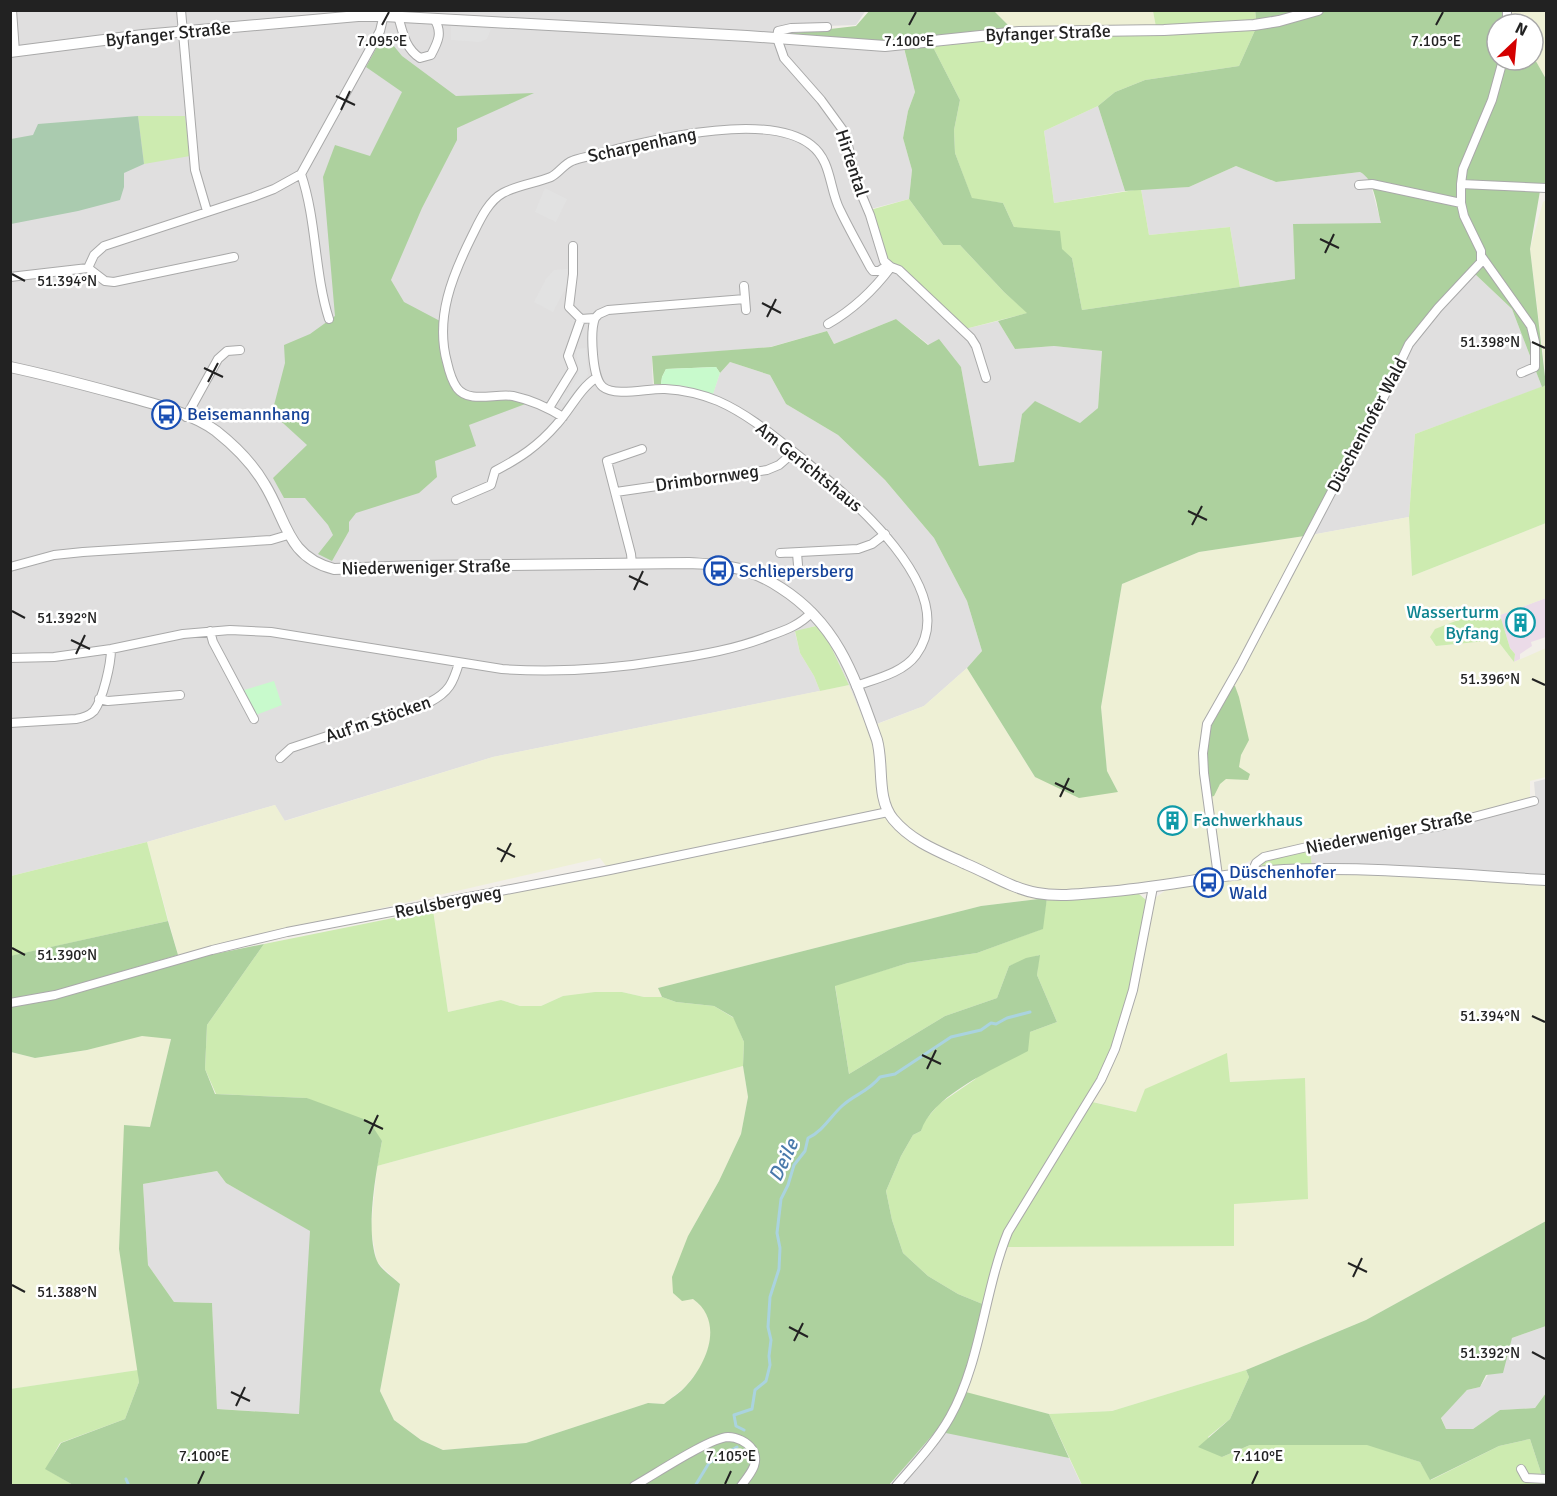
<svg xmlns="http://www.w3.org/2000/svg" width="1557" height="1496" font-family="Signika,sans-serif">
<rect width="100%" height="100%" fill="#f2efe9"/>
<path fill="#e0dfdf" d="M866 10 856 25 826 26 789 34 903 45 915 92 908 111 903 138 912 170 909 199 867 210 965 329 998 321 1015 349 1054 346 1102 351 1098 408 1080 424 1022 414 1014 462 979 466 961 367 929 345 896 319 834 344 827 331 770 347 652 357 653 390 711 399 720 373 730 362 770 375 786 404 838 435 885 480 934 538 967 601 982 651 967 668 924 706 866 728 849 685 824 632 815 626 795 632 800 653 814 676 820 691 493 757 284 821 275 805 147 842 11 876V11Z
M1098 106 1125 191 1054 203 1044 131Z
M1236 166 1276 182 1360 172 1365 174 1372 189 1381 223 1293 225 1295 279 1240 287 1230 227 1149 235 1141 189 1189 187Z
M1475 274 1512 309 1542 387 1415 434 1409 517 1311 535 1399 367 1424 326Z
M1546 779V879L1312 867 1310 849 1536 805 1534 782Z
M217 1171 226 1183 311 1231 300 1414 217 1409 212 1303 174 1302 148 1265 143 1184Z
M1546 1326V1393L1535 1408 1500 1410 1473 1429H1446L1441 1417 1467 1390 1480 1387 1512 1338Z
M935 1430 1069 1458 1082 1486H889Z"/>
<path fill="#ebdbe8" d="M1546 598V637L1531 642 1532 646 1520 654V659L1514 662 1515 654 1510 648 1500 615Z"/>
<path fill="#eef0d5" d="M960 11H1153L1156 27 1014 31 994 11Z
M1510 11H1546V79L1533 56V24H1514L1510 18Z
M1546 200V379L1530 249 1543 202Z
M1409 517 1412 576 1546 523V598L1500 615 1479 612 1436 646 1497 640 1514 662 1546 648V777L1530 781V797L1526 800 1436 825 1257 858 1231 869 1047 898 981 906 658 988 662 997H644L622 992 563 996 541 1006H520L501 1000 448 1012 433 910 610 871 600 858 178 955 147 842 275 805 285 821 493 757 849 685 867 728 924 706 967 668 1035 777 1118 792 1107 771 1101 707 1122 584 1199 552 1311 535Z
M1286 870 1546 880V1221L1366 1320 1246 1370 1112 1411 1049 1414 963 1392 1002 1247 1234 1245 1233 1204 1305 1078 1230 1082 1227 1054 1136 1112 1089 1101 1155 898 1166 890 1195 882Z
M142 1035 171 1039 150 1127 125 1125 119 1249 138 1370 11 1389 10 1052 35 1058 87 1050Z
M743 1066 748 1097 741 1134 719 1181 688 1236 693 1299 702 1306 709 1319 711 1334 708 1349 701 1367 685 1387 664 1404 648 1403 526 1443 443 1450 421 1440 394 1420 380 1391 400 1284 377 1262 371 1229 377 1166Z"/>
<path fill="#cdebb0" d="M1153 11H1255L1256 19 1156 27Z
M1256 28 1239 66 1145 80 1115 92 1098 106 1044 131 1054 203 1141 189 1149 235 1230 227 1240 287 1082 310 1072 258 1062 250 1014 227 1003 203 972 199 955 153 954 130 960 100 933 47 977 36Z
M138 116H185L190 156 144 164Z
M909 199 943 245H960L1004 292 1028 313 965 329 888 264 870 210Z
M1546 385V523L1412 576 1409 517 1415 434Z
M1479 612 1500 615 1510 648 1515 654 1514 662 1497 640 1436 646 1430 637 1435 629Z
M816 626 824 632 849 685 820 691 814 676 800 653 795 631Z
M147 842 168 921 11 956V876Z
M1310 849 1312 867H1262L1261 863 1263 860Z
M1139 894 1146 900 1126 1016 1088 1101 1136 1112 1145 1089 1227 1053 1230 1082 1305 1078 1308 1199 1234 1204V1246L1002 1247 985 1305 958 1294 928 1276 903 1253 892 1220 886 1191 901 1156 913 1135 921 1131 923 1123 939 1104 974 1080 1030 1032 1057 1022 1037 975 1039 955 1009 966 997 998 945 1016 849 1074 835 985 908 963 977 953 1042 929 1047 898Z
M433 910 448 1012 501 1000 520 1006H541L563 996 595 992H622L644 997H662L676 1002 714 1006 734 1018 744 1042 743 1066 377 1166 382 1141 307 1098 216 1094 205 1069 207 1025 264 944Z
M138 1370 139 1382 125 1419 60 1443 46 1469 73 1485H11L10 1389Z
M1246 1370 1249 1377 1230 1419 1208 1437 1222 1457 1250 1445 1367 1444 1420 1462 1431 1480 1499 1446 1530 1439 1545 1485H1082L1049 1414 1112 1411Z"/>
<path fill="#add19e" fill-rule="evenodd" d="M870 10 994 11 1014 31 1128 30 1256 19 1255 10 1506 11 1514 24H1497V60H1533V56L1546 79V191H1540L1530 249 1546 385 1542 387 1512 309 1475 274 1411 344 1311 535 1199 552 1122 584 1101 707 1107 771 1118 792 1079 798 1035 777 967 668 982 651 967 601 934 538 885 480 838 435 786 404 770 375 730 362 720 373 716 367 666 369 662 377 661 384H654L652 356 771 347 827 331 834 344 896 319 928 345 939 339 961 367 979 466 1014 462 1022 414 1035 401 1080 423 1098 408 1102 351 1054 346 1015 349 998 321 1027 313 1004 292 960 245H943L909 199 912 170 903 138 908 111 915 92 903 44 787 34 856 26ZM1256 28 1239 66 1145 80 1115 92 1098 106 1125 191 1189 187 1236 166 1276 182 1360 172C1375 179 1377 209 1381 223L1293 224 1295 279 1082 310 1072 258 1062 249 1060 231 1014 227 1003 203 972 198 955 153 954 130 960 100 933 47 977 36Z
M384 34 402 56 456 96 534 93 457 128V140L422 208 391 280 404 302 440 321 441 355 456 391 528 403 469 425 476 446 435 461 437 477 419 493 356 513 349 522V531L332 561 318 554 333 535 328 525 305 498H284L273 478 307 445 272 413 285 363 284 345 310 334 335 316 323 177 335 145 370 156 402 92 366 67Z
M1230 685 1235 686 1239 697 1249 740 1241 755 1239 767 1250 774 1248 780 1226 779 1220 784 1214 796 1207 798 1203 753 1213 713Z
M1047 898 1043 929 977 953 908 963 835 986 849 1074 945 1016 997 998 1009 966 1026 958 1040 955 1037 975 1057 1022 1030 1032 1028 1051C996 1068 932 1095 921 1131L913 1135 901 1156 886 1191 892 1220 903 1253 928 1276 958 1294 985 1305 962 1391 1049 1414 1069 1458 936 1431 889 1485H73L45 1469 61 1443 125 1419 139 1382 119 1249 124 1125 150 1127 171 1039 142 1036 87 1050 35 1058 11 1052V1005L195 958 264 944 207 1025 205 1069 215 1094 307 1098 369 1121 382 1141C376 1172 365 1231 377 1261 380 1269 393 1277 400 1284L380 1391 394 1420 421 1440 443 1450 526 1443 648 1403 664 1404C671 1398 680 1393 686 1386 708 1362 724 1321 693 1299L682 1301 673 1293 672 1277 688 1236 719 1181 741 1134 748 1097 743 1066 744 1042 733 1017 714 1006 676 1002 662 997 658 988 981 906ZM217 1171 226 1183 310 1231 299 1414 217 1409 212 1303 174 1302 148 1265 143 1184Z
M168 921 178 955 58 990 11 1000 10 956Z
M1546 1221V1326L1512 1338 1503 1373 1486 1375 1480 1387 1467 1390 1441 1418 1446 1429H1473L1500 1410 1535 1408 1546 1393V1485H1545L1530 1439 1499 1446 1430 1480 1420 1462 1367 1445H1250L1222 1457 1198 1447 1230 1419 1249 1377 1246 1370 1366 1320Z"/>
<path fill="#aacbaf" d="M138 116 144 164 124 173V187L120 200 78 211 11 224V139L33 135 38 124Z"/>
<path fill="#c8facc" d="M716 367 720 373 713 394 684 386 661 384 662 377 666 369Z
M274 681 282 705 256 715 244 690Z"/>
<path fill="#e2e2e2" d="M451 26 491 29 487 39 480 42 451 40Z
M545 188 567 199 556 222 535 212Z
M568 269 567 285 553 312 534 302 546 279 554 270Z
M586 348 588 374 581 387H578L567 405 560 401 564 392 567 393 579 373 576 349Z"/>
<g fill="none" stroke-linecap="round" stroke-linejoin="round">
<path stroke="#aad3df" stroke-width="3" d="M744 1430 736 1426 734 1415 752 1409 755 1390 766 1381 770 1365 769 1356 771 1340 768 1327 770 1297 779 1269 780 1248 777 1233 781 1199 788 1185 794 1165 805 1151 808 1138C823 1131 830 1117 842 1106 855 1094 868 1092 880 1077L895 1074 951 1037 981 1030 991 1023 996 1024 1007 1018 1030 1012
M126 1479 129 1486
M695 1486 709 1463 737 1447"/>
<defs>
<path id="minor" d="M12 10 15 52
M181 10 195 170 207 211
M398 16C403 33 405 48 420 58L431 55C438 42 443 32 434 19
M1507 24V10
M827 27 791 28 778 31 777 38 784 58 821 100 845 133 857 184 870 215 884 261 891 267 899 270 971 338 976 346 986 378
M301 174C317 221 314 272 329 319
M1461 184 1546 188
M1359 185 1372 184 1461 203
M573 246V274L569 307 581 319 595 318C590 331 592 379 603 387 615 397 649 388 665 389 683 390 701 394 718 401 750 415 777 439 804 460 847 495 964 590 916 655 903 673 875 679 856 686
M1482 257 1531 326 1535 342V367L1521 373
M88 268 105 281 114 282 234 257
M10 277 88 268 94 255 104 246 253 197 274 189 301 174 380 31 385 10
M744 286 746 310
M595 318 599 314 608 310 745 299
M828 324C854 309 873 291 891 267
M549 408 573 369 568 356 581 319
M186 417 218 359 227 351 240 350
M563 417C547 407 531 400 513 396 496 393 469 404 457 388 452 381 449 371 447 362 435 318 452 276 472 236 479 222 488 201 503 193 518 185 536 183 551 177 559 173 564 164 572 161 579 158 587 157 594 155 645 141 766 110 811 145 832 161 829 189 840 210 849 229 860 248 870 267L873 271H879L888 265
M616 492 767 470 779 465 794 452
M456 500 491 485 495 471C520 458 538 446 557 424 570 410 580 388 596 378
M780 553 858 549 872 544 885 534
M797 553 798 565
M632 564 631 554 607 461 642 449
M10 567 54 555 83 552 271 540 288 535
M210 631 213 642 254 719
M10 658 54 657 111 649 183 634 230 630 271 632 502 669C557 673 612 669 667 660 702 655 736 649 769 636 786 630 800 625 812 612
M99 699 108 701 180 695
M10 723 76 719C82 718 89 716 94 711 103 699 111 664 111 649
M280 758 291 748 430 702C449 692 453 683 459 663
M1252 872 1256 863 1264 857 1307 847 1440 826 1534 801
M1218 876 1204 773 1203 753 1207 724 1240 666 1353 451 1379 407 1409 344 1438 308 1481 262V251L1464 216 1461 203V184L1463 169 1492 100 1503 60
M10 1003 55 995 212 950 287 932 610 870 888 812
M1521 1469 1526 1478 1546 1479
M634 1486C654 1475 709 1438 728 1437 737 1437 747 1442 752 1449 761 1463 749 1475 741 1486
M896 1486C915 1464 936 1442 950 1417 981 1362 984 1291 1008 1232L1101 1080 1115 1049 1133 990 1153 887"/>
<path id="tertiary" d="M10 52 143 35 358 16H384L747 36 885 46 1019 32 1164 30 1254 25 1279 21 1318 10
M10 367C48 375 85 385 122 395 151 403 192 413 216 431 235 446 253 464 265 485 287 521 287 557 334 569L417 566 689 563C703 564 717 564 730 567 748 570 766 578 781 588 839 625 855 679 877 740 884 765 876 798 893 819 912 842 940 852 966 864 988 873 1013 889 1037 893 1059 897 1082 894 1105 892 1165 887 1224 873 1284 870 1371 866 1460 875 1546 880"/>
</defs>
<use href="#minor" stroke="#a9a9a9" stroke-width="10"/>
<use href="#tertiary" stroke="#a9a9a9" stroke-width="12"/>
<use href="#minor" stroke="#fff" stroke-width="8"/>
<use href="#tertiary" stroke="#fff" stroke-width="10"/>
</g>
<path fill="none" stroke="#222" stroke-width="2" d="M382 25 389 12M909 25 916 12M1436 25 1443 12M336 96 355 105M341 110 350 91M1320 239 1339 248M1325 253 1334 234M12 274 25 281M762 303 781 313M767 317 776 299M1532 342 1545 348M204 368 223 377M208 382 218 363M1188 511 1207 520M1192 525 1202 506M629 576 648 585M634 590 643 571M12 611 25 618M71 640 90 649M76 654 85 635M1532 679 1545 685M1055 783 1074 792M1060 797 1069 778M497 848 515 857M501 862 511 843M12 948 25 955M1532 1016 1545 1022M922 1055 941 1064M927 1069 936 1050M364 1120 383 1129M369 1134 378 1115M1348 1263 1367 1272M1353 1277 1362 1258M12 1285 25 1292M789 1327 808 1337M794 1341 803 1323M1532 1352 1545 1359M231 1392 250 1401M236 1406 245 1387M198 1484 204 1471M725 1484 731 1471M1252 1484 1258 1471"/>
<defs>
<symbol id="bus-ring" viewBox="-11 -11 22 22"><circle r="9.5" fill="#fff" stroke="#1a4fb4" stroke-width="1.5"/><path d="M-5-6H5V4H4V6H2V4H-2V6H-4V4H-5ZM-3.5-4V0h7V-4ZM-3.5 1.2v1.5H-2V1.2ZM2 1.2v1.5H3.5V1.2Z" fill="#1a4fb4"/></symbol>
<symbol id="building-ring" viewBox="-11 -11 22 22"><circle r="9.5" fill="#fff" stroke="#0f9aa8" stroke-width="1.5"/><path d="M-4-6H4V6H1V3H-1V6H-4ZM-2.5-4.3h1.7v1.8h-1.7ZM.8-4.3h1.7v1.8H.8ZM-2.5-1h1.7V.8h-1.7ZM.8-1h1.7V.8H.8Z" fill="#0f9aa8"/></symbol>
</defs>
<g fill-rule="evenodd">
<use href="#bus-ring" x="150" y="398" width="33" height="33"/>
<use href="#bus-ring" x="702" y="554" width="33" height="33"/>
<use href="#building-ring" x="1504" y="606" width="33" height="33"/>
<use href="#building-ring" x="1156" y="804" width="33" height="33"/>
<use href="#bus-ring" x="1192" y="866" width="33" height="33"/>
</g>
<g text-anchor="middle" stroke-width="5" stroke-linejoin="round" paint-order="stroke">
<g font-size="18" fill="#222" stroke="#fff">
<text transform="translate(1048 33) rotate(-2)" y="6">Byfanger Straße</text>
<text transform="translate(168 34) rotate(-6)" y="6">Byfanger Straße</text>
<text transform="translate(642 145) rotate(-12)" y="6">Scharpenhang</text>
<text transform="translate(852 163) rotate(72)" y="6">Hirtental</text>
<text transform="translate(1367 425) rotate(-62)" y="6">Düschenhofer Wald</text>
<text transform="translate(809 467) rotate(39)" y="6">Am Gerichtshaus</text>
<text transform="translate(707 478) rotate(-8)" y="6">Drimbornweg</text>
<text transform="translate(426 567) rotate(-1)" y="6">Niederweniger Straße</text>
<text transform="translate(378 719) rotate(-19)" y="6">Auf'm Stöcken</text>
<text transform="translate(1389 832) rotate(-11)" y="6">Niederweniger Straße</text>
<text transform="translate(448 902) rotate(-11)" y="6">Reulsbergweg</text>
</g>
<g font-size="18" fill="#164399" stroke="#fff" text-anchor="start">
<text x="187" y="420">Beisemannhang</text>
<text x="739" y="577">Schliepersberg</text>
<text x="1229" y="878">Düschenhofer<tspan x="1229" dy="21">Wald</tspan></text>
</g>
<g font-size="18" fill="#0d838f" stroke="#fff" text-anchor="end">
<text x="1499" y="618">Wasserturm<tspan x="1499" dy="21">Byfang</tspan></text>
<text x="1193" y="826" text-anchor="start">Fachwerkhaus</text>
</g>
<g font-size="20" font-style="italic" fill="#4a7aab" stroke="#fff">
<text transform="translate(783 1160) rotate(-65)" y="7">Deile</text>
</g>
</g>
<g font-size="15" text-anchor="middle" fill="#222" stroke="#fff" stroke-width="5" stroke-linejoin="round" paint-order="stroke">
<text x="382" y="46">7.095°E</text>
<text x="909" y="46">7.100°E</text>
<text x="1436" y="46">7.105°E</text>
<text x="67" y="286">51.394°N</text>
<text x="1490" y="347">51.398°N</text>
<text x="67" y="623">51.392°N</text>
<text x="1490" y="684">51.396°N</text>
<text x="67" y="960">51.390°N</text>
<text x="1490" y="1021">51.394°N</text>
<text x="67" y="1297">51.388°N</text>
<text x="1490" y="1358">51.392°N</text>
<text x="204" y="1461">7.100°E</text>
<text x="731" y="1461">7.105°E</text>
<text x="1258" y="1461">7.110°E</text>
</g>
<rect width="1557" height="1496" fill="none" stroke="#222222" stroke-width="24"/>
<g transform="translate(1515 42) rotate(26)"><circle r="28" fill="#ffffff" stroke="#a7a7a7" stroke-width="1.5"/>
<path d="M0-4.5L10 22L0 15L-10 22Z" fill="#d40000"/>
<text y="-9" font-size="16" font-weight="bold" text-anchor="middle" fill="#222222">N</text>
</g>
</svg>
